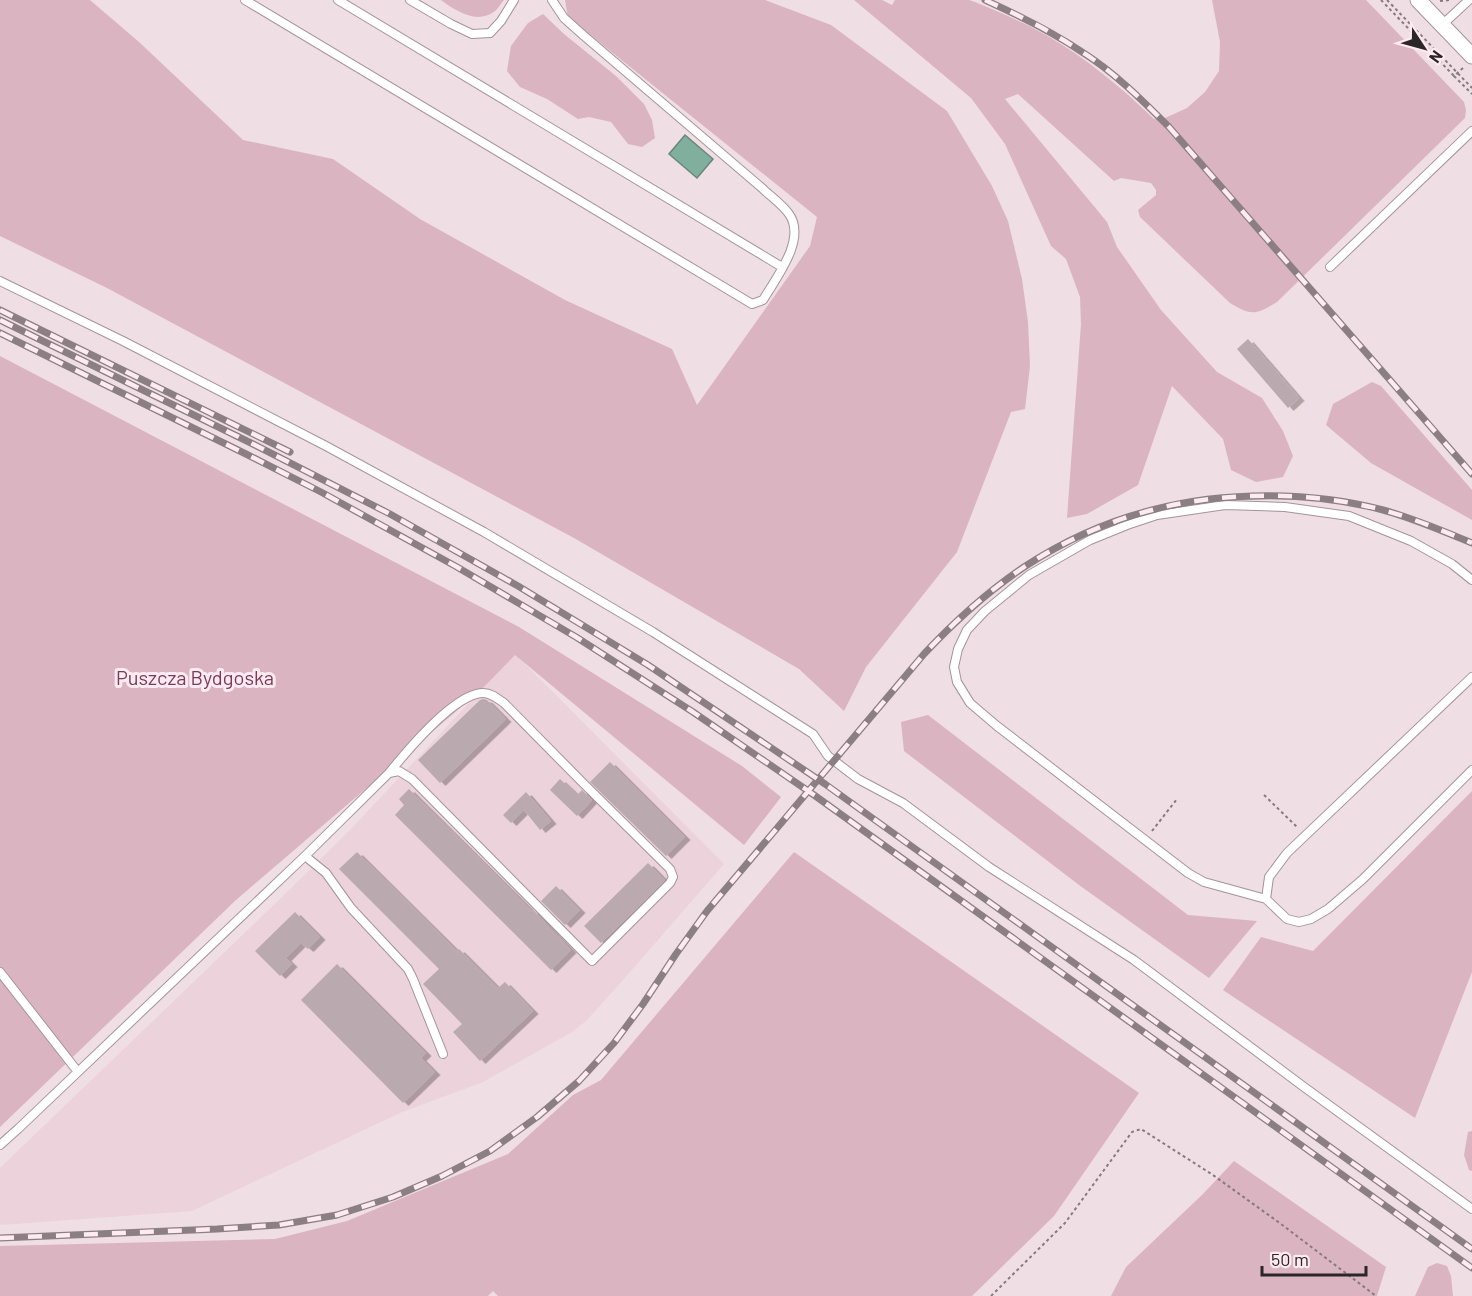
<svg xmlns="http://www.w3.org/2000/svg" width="1472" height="1296" font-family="Barlow,sans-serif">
<defs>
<filter id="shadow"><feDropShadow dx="5.5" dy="3" stdDeviation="0" flood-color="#0004"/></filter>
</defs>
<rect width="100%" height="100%" fill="#efdee3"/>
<path fill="#ecd2da" d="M515 654 724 864 623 980 586 1021 572 1032 483 1082 402 1112 192 1211 0 1225V1168L281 898 351 829Z"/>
<path fill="#dbb4c1" d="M0 0H90L139 42 243 140 333 159 420 219 565 300 672 349 697 405 810 246 817 217 568 17 565 0H765L831 25 947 111 992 186 1008 221 1022 279 1028 322 1030 366 1025 409 1011 412 957 552 866 667 844 711 799 669 574 538 107 288 0 236Z
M441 0H504C501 3 498 9 495 11 477 25 456 11 441 0Z
M854 0H882L892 5 895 0H969L975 2C999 12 1023 22 1046 35 1086 58 1121 87 1154 119L1165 118 1187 108 1205 92 1219 71 1220 42 1212 0H1366L1464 102 1466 110 1465 118 1277 302C1255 315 1252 316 1230 303L1140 217 1138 210 1156 195V190L1151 183 1121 178 1114 181 1018 94 1005 99 1107 222 1117 247 1161 310 1217 372 1262 398 1283 431 1293 456 1283 477 1256 482 1231 470 1223 439 1172 386 1138 485 1087 514 1067 518 1081 324 1080 297 1066 259 1051 246 1005 144 971 98Z
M543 14 564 34 616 76 644 104 652 120 655 138 642 147 628 144 611 122 589 117 578 119 547 99 520 87 507 71 511 46 528 23Z
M0 356 519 627 742 766 781 797 744 845 515 655 481 690 236 900 0 1127Z
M1372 382 1381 386 1472 490V520L1371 463 1326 425 1333 404Z
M928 715 1188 915 1257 921 1209 978 1079 885 904 751 901 722Z
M1472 791V972L1415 1118 1223 990 1261 937 1313 951Z
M794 852 1139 1093 1054 1216 972 1296H498L493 1291 488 1296H0V1246L275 1239 347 1221 508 1154 573 1095 601 1080Z
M1472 1131V1171L1469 1170 1464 1155 1468 1132Z
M1234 1161 1386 1267 1377 1296H1111L1126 1267 1203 1194Z
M1437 1263 1447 1266 1451 1276 1453 1296H1415L1428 1267Z"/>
<path fill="#80b09d" stroke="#67877a" stroke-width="1.5" d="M685 135 713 159 697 178 669 154Z"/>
<path fill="#baa9ae" filter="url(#shadow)" d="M1248 339 1299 398 1288 408 1237 349Z
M483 699 487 700 506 719 440 783 418 760 480 700Z
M610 762 685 837 666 856 590 782Z
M560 779 577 795 582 790 592 800 577 816 550 790Z
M409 789 532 911 533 910 571 950 551 970 395 815 404 805 399 799Z
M526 792 551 821 540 830 524 810 511 823 503 815Z
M357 852 457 951 459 949 498 988 505 982 533 1011 480 1061 453 1032 462 1024 423 984 439 969 339 869Z
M648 863 665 880 601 943 584 926Z
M556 886 580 910 565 925 541 901Z
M295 912 320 937 308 949 301 943 286 958 292 964 280 976 255 951Z
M337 964 426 1053 421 1058 435 1072 403 1103 301 1000Z"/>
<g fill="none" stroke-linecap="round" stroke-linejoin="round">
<defs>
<path id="service" d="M245 0 752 304 763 300C776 278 807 239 789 214 782 204 770 196 762 188L583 35 564 18 552 0
M338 0 782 267
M410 0 451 24 472 34 490 33 501 21 514 0
M1442 25 1469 0
M1330 267 1472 131
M0 281 123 341 326 446 484 532 653 632 813 734 828 756 858 779 903 803 989 867 1134 960 1304 1087 1472 1209
M1472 580 1452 564 1411 541 1349 516 1285 507 1225 505 1157 515 1127 525 1090 540 1029 575 985 611 967 630 958 649 954 667 957 682 970 703 997 726 1188 873 1204 882 1266 899 1287 919 1299 922 1311 919 1328 909 1363 879 1472 770
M305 856 326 873 351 908 408 969 413 979 443 1054
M1266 899 1269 877 1287 853 1472 677
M0 972 78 1072
M0 1145 19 1128 305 856 389 773 399 771 412 779 592 961 670 883 673 877 670 869 581 781 504 703C497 698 491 693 483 693 455 693 406 752 389 773"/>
<path id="minor" d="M1418 0 1472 56"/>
</defs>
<use href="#service" stroke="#a49499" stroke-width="10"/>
<use href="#minor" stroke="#a49499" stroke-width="17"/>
<path stroke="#867a7e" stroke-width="2" stroke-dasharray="3 3" stroke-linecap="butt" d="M1381 0 1454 76
M1387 0 1472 88
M1440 1 1450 0
M1463 68 1454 76 1472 94
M1264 795 1297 827
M1152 831 1177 799
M991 1296 1065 1223 1132 1132 1141 1129 1213 1175 1281 1224 1376 1296"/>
<use href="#service" stroke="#fff" stroke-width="8"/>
<use href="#minor" stroke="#fff" stroke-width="15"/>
<defs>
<path id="rail" d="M985 0C1018 15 1051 31 1082 52 1114 72 1142 100 1169 127L1472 474
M0 310 290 452
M0 320 253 444 390 514 518 586 648 665 825 784 1472 1249
M0 333 248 455 321 492 457 567 576 637 693 712 814 795 1472 1268
M0 1238 217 1229 279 1225 337 1215 393 1197 442 1176 490 1151 537 1117 579 1081 614 1043 643 1004 676 954 707 911 924 654C955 621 987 592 1024 567 1062 542 1108 521 1152 510 1223 491 1312 491 1383 510 1413 518 1443 531 1472 543"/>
</defs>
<use href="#rail" stroke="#8b7f83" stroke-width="7"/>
<use href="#rail" stroke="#fdebf1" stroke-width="4.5" stroke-dasharray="14" stroke-linecap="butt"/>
</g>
<g text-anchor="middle" stroke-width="6" stroke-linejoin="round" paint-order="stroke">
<g font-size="20" fill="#783c54" stroke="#fdebf1">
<text x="195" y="685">Puszcza Bydgoska</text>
</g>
</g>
<g transform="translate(1424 48) rotate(126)" stroke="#fdebf1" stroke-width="4.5" paint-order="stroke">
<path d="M0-4.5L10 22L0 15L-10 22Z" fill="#2d2628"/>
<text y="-9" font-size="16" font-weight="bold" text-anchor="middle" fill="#2d2628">N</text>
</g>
<path d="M1262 1266v9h104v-9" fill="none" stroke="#2d2628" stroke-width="3"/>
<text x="1271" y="1266" font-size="18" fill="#2d2628" stroke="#fdebf1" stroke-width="4.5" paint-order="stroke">50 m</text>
</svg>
